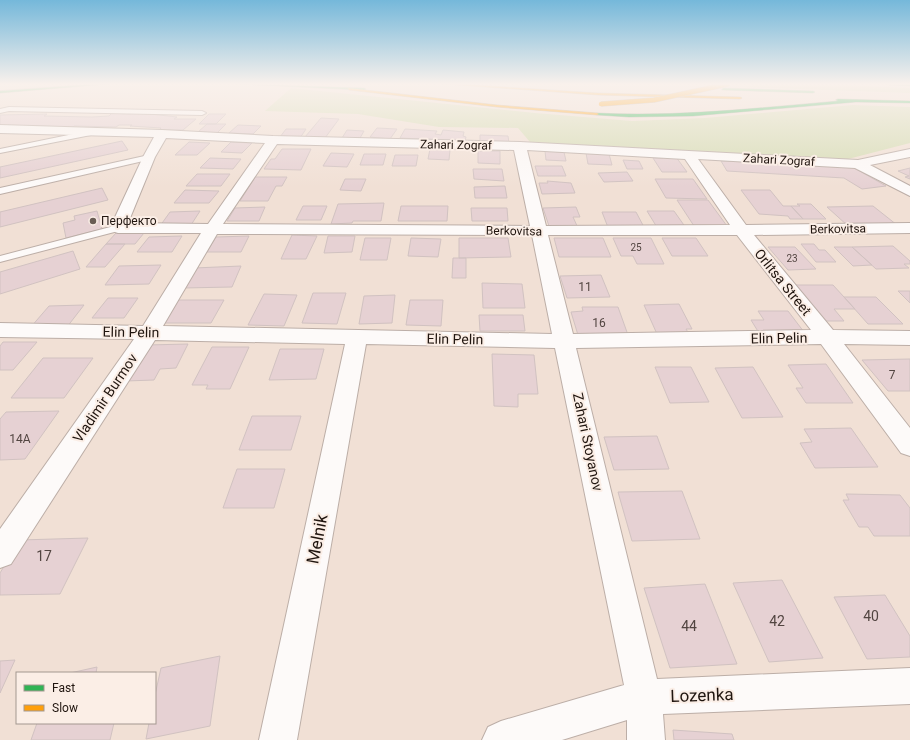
<svg xmlns="http://www.w3.org/2000/svg" width="910" height="740" font-family="Roboto,sans-serif">
<rect width="100%" height="100%" fill="#f1e0d5"/>
<path fill="#d7ddb6" d="M763 84H825L910 88V93L744 87Z
M291 88 535 113 632 121 705 118 853 105 910 107V143L848 159 530 142 518 128 439 127 358 114 265 111Z"/>
<path fill="#e6d1d3" stroke="#d1c2c1" d="M133 112 177 117 174 119H196L183 130H159L161 128 130 126 132 125H119L116 127 74 126 73 127 0 125V115L47 114 44 116 92 117 109 116 112 113 130 114Z
M209 114H226L216 124H199Z
M321 118 339 119 325 138 305 137Z
M207 124H226L217 133 198 132Z
M238 125 261 126 253 134 229 133Z
M377 128 397 129 390 139 370 137Z
M286 129H306L300 138 280 137Z
M405 129 437 131 435 134 441 135 443 130 464 132 463 136 466 137 465 141 400 138Z
M347 130 364 131 360 138H342Z
M480 135 508 136 509 143H480Z
M122 141 128 150 0 178V167Z
M189 142 210 143 197 155H175Z
M231 142 252 143 242 153 221 152Z
M282 149H311L301 170 264 169 271 159H275Z
M430 149 450 150 449 160 428 159Z
M478 151H500V164L478 163Z
M545 151 564 152 566 161 546 160Z
M331 153 354 154 347 167 323 166Z
M586 153 609 154 612 165 588 164Z
M364 154H386L383 165H360Z
M395 155H418L416 166H392Z
M662 157H676L687 172H662L653 158H663Z
M210 158 241 159 233 169 200 168Z
M623 160 639 161 643 169H627Z
M721 161 851 166 886 186 862 189 844 178 727 171Z
M535 166H562L566 176H538Z
M910 168V179L905 177 909 176 898 171Z
M473 169H502L504 181 474 179Z
M627 172 633 181 604 182 598 173Z
M197 174H230L221 186H186Z
M255 177H287L282 186H276L268 201H240Z
M345 179H366L361 191 340 190Z
M655 179H693L707 199 666 198Z
M547 181 571 183 575 193 542 194 539 183H548Z
M505 186 507 198H475L474 187Z
M102 188 108 200 0 227V212Z
M185 190 219 191 209 203H174Z
M741 190H770L783 206H791L803 219H790L788 216 759 214Z
M677 200H708L727 226H694Z
M384 203 381 221H353L352 223 331 224 338 204Z
M797 204H811L826 219H803L791 206H800Z
M303 206H327L321 220H296Z
M401 206H448L447 221H398Z
M873 206 897 225 848 226 827 207Z
M265 207 259 221H227L235 208Z
M576 207 580 217H573L578 228 550 229 543 208Z
M471 208H507L508 221H472Z
M97 211 102 229 66 238 63 223 75 220 74 216Z
M200 211 191 225 160 226 170 212Z
M647 211H674L686 228 658 229Z
M602 212H636L645 229 609 230Z
M116 233H144L135 244H106Z
M292 235 317 236 306 259H281Z
M182 236 172 252H137L149 237Z
M249 236 241 252H207L216 237Z
M328 236H355L352 252 324 253Z
M365 238H391L387 260H360Z
M411 238 441 239 438 257 408 256Z
M459 238H508L511 257 459 258Z
M554 238H603L611 257H559Z
M613 238H651L664 264H637L633 256H621Z
M662 238H696L708 256H672Z
M106 244H125L105 267H86Z
M801 244H814L819 250H825L836 262H816Z
M893 246 910 261V264H904L909 268 876 269 852 247Z
M768 247H795L816 269 788 270Z
M834 247H852L872 265 853 266Z
M73 251 80 269 0 294V272Z
M453 258H466V278H452Z
M161 265 149 284 105 285 119 266Z
M241 266 232 287 183 288 194 268Z
M601 275 610 297 567 298 560 276Z
M482 283 522 284 525 308H483Z
M793 285H833L855 309H834L844 321H821Z
M898 291H910V303Z
M313 293H346L337 324 302 323Z
M264 294 297 295 284 326 248 325Z
M395 295 392 323 359 324 364 296Z
M844 297H876L903 324H868Z
M108 298H138L124 318H92Z
M175 300H224L211 323H160Z
M410 300H443L441 326 406 325Z
M679 304 692 329H686L689 334H657L644 305Z
M84 305 67 327 30 328 49 306Z
M582 307H618L628 335H578L571 312 583 311Z
M758 311H788L804 332 759 333 751 320H764Z
M479 315H523L525 331H480Z
M3 342H37L13 370H0V346Z
M188 344 176 368 160 369 154 380 126 381 147 345Z
M212 347H249L230 389H206L208 385H192Z
M280 349H324L316 379 269 380Z
M492 354 534 355 538 394H518V407L494 406Z
M43 358H93L64 398H11Z
M910 359V391H888L862 360Z
M826 364 853 403H806L796 388H803L788 365Z
M655 367H691L709 402 670 403Z
M753 367 783 417 742 418 715 368Z
M59 411 25 459 0 460V419L6 412Z
M252 416H301L291 450H239Z
M851 428 878 467 815 468 800 443 812 442 804 429Z
M657 436 669 469 614 470 604 437Z
M237 469H285L274 508H223Z
M682 491 700 539 632 541 618 492Z
M846 494 900 495 910 508V536H874L868 527H859L843 500H849Z
M88 538 60 594 0 595V573L20 540Z
M782 580 823 658 769 662 733 583Z
M705 584 737 664 670 668 644 588Z
M885 595 910 636V657L867 659 834 597Z
M220 656 210 726 146 739 149 723H155V695L161 668Z
M15 660 0 693V661Z
M97 667 96 673H70Z
M37 723H114L110 740H31Z
M673 730 732 734 734 740H674Z"/>
<g fill="none" stroke-linecap="round" stroke-linejoin="round">
<defs>
<path id="lane" d="M9 107 202 111 206 113 202 115 9 111 0 113V109Z
M93 130H96V134L0 153V149Z
M149 155 153 157 152 159 0 194V188Z
M118 225 122 226 123 228 122 230 0 262V256Z"/>
<path id="street" d="M0 125 162 130 273 136 520 142 858 160 910 149V157L870 165 910 186V196L855 168 698 159 746 225 910 223V233L754 235 833 330 910 331V345L844 344 910 428V456L901 453 821 344 576 348 657 679 910 668V704L663 714 665 740H627V720L562 740H482L488 727 501 721 624 685 555 348 366 344 297 740H259L345 344 155 340 11 564 0 568V529L134 339 0 337V323L143 326 201 233H118L112 231 110 228 143 157 154 137 0 133ZM166 138 265 143 208 224 128 223 155 157ZM277 144 514 150 530 226 223 224ZM527 150 685 159 730 225 546 226ZM217 234 532 235 552 334 163 326ZM548 235H737L811 330 573 334Z"/>
<path id="fast" d="M95 84H108L0 93V91Z
M237 84 364 88 366 89 364 90Z
M887 84H910V86L889 85Z
M723 88 813 91 815 92 813 93 722 90Z
M838 99 910 101V103L856 102 693 116 629 117 597 115 595 114 597 113C678 117 757 108 838 101L836 100Z"/>
<path id="slow" d="M444 84H459L598 93 740 97 742 98 740 99 598 95Z
M348 88 497 105 597 113 599 114 597 115 497 107 349 90Z"/>
</defs>
<use href="#lane" stroke="#bcaea7" stroke-width="2"/>
<use href="#street" stroke="#bcaea7" stroke-width="2"/>
<use href="#fast" stroke="#bcaea7" stroke-width="1"/>
<use href="#slow" stroke="#bcaea7" stroke-width="1"/>
<use href="#lane" fill="#fdfaf9" fill-rule="evenodd"/>
<use href="#street" fill="#fdfaf9" fill-rule="evenodd"/>
<use href="#fast" fill="#30b455" fill-rule="evenodd"/>
<use href="#slow" fill="#ff9f0a" fill-rule="evenodd"/>
<defs>
<path id="slow-bridge" d="M601 104 654 100 728 84"/>
</defs>
<use href="#slow-bridge" stroke="#bcaea7" stroke-width="5.5" stroke-linecap="butt"/>
<use href="#slow-bridge" stroke="#ff9f0a" stroke-width="4.5"/>
</g>
<linearGradient id="sky" x2="0" y2="1"><stop stop-color="#75b8da"/><stop offset="0.45" stop-color="#f9f1ec"/><stop offset="1" stop-color="#f9f1ec" stop-opacity="0"/></linearGradient>
<rect width="910" height="187" fill="url(#sky)"/>
<circle fill="#695c54" stroke="#fbeee6" stroke-width="1.5" cx="93" cy="221" r="4"/>
<g text-anchor="middle" stroke-width="4" stroke-linejoin="round" paint-order="stroke">
<g font-size="10" fill="#524541">
<text x="636" y="251">25</text>
<text x="792" y="262">23</text>
</g>
<g font-size="12" fill="#20150f" stroke="#fbeee6">
<text transform="translate(456 145) rotate(1)" y="4">Zahari Zograf</text>
<text transform="translate(779 160) rotate(3)" y="4">Zahari Zograf</text>
<text transform="translate(838 229) rotate(-1)" y="4">Berkovitsa</text>
<text transform="translate(514 231) rotate(1)" y="4">Berkovitsa</text>
</g>
<g font-size="12" fill="#20150f" stroke="#fbeee6" text-anchor="start">
<text x="101" y="225">Перфекто</text>
</g>
<g font-size="12" fill="#524541">
<text x="585" y="291">11</text>
<text x="599" y="327">16</text>
<text x="892" y="379">7</text>
<text x="20" y="443">14А</text>
</g>
<g font-size="14" fill="#20150f" stroke="#fbeee6">
<text transform="translate(783 282) rotate(51)" y="5">Orlitsa Street</text>
<text transform="translate(131 332) rotate(1)" y="5">Elin Pelin</text>
<text transform="translate(779 338) rotate(-1)" y="5">Elin Pelin</text>
<text transform="translate(455 339) rotate(1)" y="5">Elin Pelin</text>
<text transform="translate(105 398) rotate(-56)" y="5">Vladimir Burmov</text>
<text transform="translate(588 442) rotate(78)" y="5">Zahari Stoyanov</text>
</g>
<g font-size="14" fill="#524541">
<text x="44" y="561">17</text>
<text x="871" y="621">40</text>
<text x="777" y="626">42</text>
<text x="689" y="631">44</text>
</g>
<g font-size="17" fill="#20150f" stroke="#fbeee6">
<text transform="translate(317 539) rotate(-79)" y="6">Melnik</text>
<text transform="translate(702 695) rotate(-2)" y="6">Lozenka</text>
</g>
</g>
<rect x="16" y="672" width="140" height="52" fill="#fbeee6" stroke="#a39790"/>
<rect x="24" y="685" width="20" height="6" fill="#30b455" stroke="#a39790"/>
<text x="52" y="692" font-size="12" fill="#20150f">Fast</text>
<rect x="24" y="705" width="20" height="6" fill="#ff9f0a" stroke="#a39790"/>
<text x="52" y="712" font-size="12" fill="#20150f">Slow</text>
</svg>
